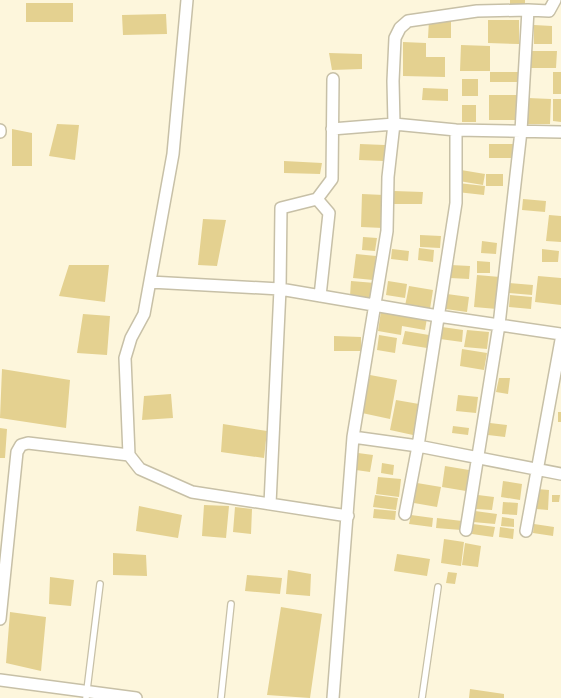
<svg xmlns="http://www.w3.org/2000/svg" width="561" height="698" font-family="'Space Grotesk',sans-serif">
<rect width="100%" height="100%" fill="#fdf6dc"/>
<path fill="#e4d190" d="M510 0H525V8L510 7Z
M26 3H73V22H26Z
M166 14 167 34 123 35 122 15Z
M429 20 451 21V38H428Z
M488 20H519V44L488 43Z
M534 25 552 26V44H534Z
M403 42 426 43V57H445V77L403 76Z
M461 45 490 46V71H460Z
M531 51H557L556 68H531Z
M329 53 362 54V69L332 70Z
M490 72H520V82H490Z
M553 72H561V94H553Z
M462 79H478V96H462Z
M423 88 448 89V101L422 100Z
M489 95H518V120H489Z
M528 98 551 99 550 124H528Z
M553 99H561V122L553 121Z
M462 105H476V122H462Z
M57 124 79 125 75 160 49 156Z
M12 129 32 133V166H12Z
M360 144 385 145 384 161 359 160Z
M489 144H516V158H489Z
M284 161 322 163 320 174 284 173Z
M461 170 485 174 483 185 459 181Z
M486 174H503V186H486Z
M458 183 485 186 484 195 457 192Z
M394 191 423 192 422 204H394Z
M362 194 384 195 383 228 361 227Z
M523 199 546 201 545 212 522 210Z
M549 215 561 216V242L546 241Z
M203 219 226 220 217 266 198 265Z
M420 235 441 236 440 248 420 247Z
M363 237 377 238 375 251 362 250Z
M482 241 497 243 496 254 481 253Z
M419 248 434 250 433 262 418 260Z
M392 249 409 251 408 261 391 259Z
M542 249 559 251 558 262H542Z
M356 254 376 256 373 280 353 278Z
M477 261 490 262V273H477Z
M69 265H109L105 302 59 296Z
M451 265 470 266 469 279 450 278Z
M477 275 500 277 497 309 474 307Z
M538 276 561 278V305L535 302Z
M351 281 375 283 374 298 350 296Z
M388 281 407 284 405 298 386 295Z
M509 283 533 285 532 295 509 293Z
M409 286 433 290 430 309 405 306Z
M447 294 469 297 467 312 446 309Z
M510 295 532 297 531 309 509 307Z
M381 311 427 318 425 330 402 326 401 335 378 331Z
M83 314 110 316 107 355 77 353Z
M442 327 463 330 462 342 440 339Z
M467 330 489 332 487 349 464 347Z
M405 331 429 335 427 348 402 344Z
M379 335 397 338 395 353 377 350Z
M334 336 361 337V351H334Z
M462 349 487 353 484 370 460 366Z
M2 369 70 380 66 428 0 418Z
M370 375 397 380 390 419 362 413Z
M499 378H510L508 394 496 392Z
M171 394 173 418 142 420 144 396Z
M458 395 478 397 476 413 456 411Z
M396 400 419 404 413 435 390 430Z
M558 412H561V422H558Z
M490 423 507 425 505 437 488 435Z
M223 424 267 431 264 458 221 452Z
M453 426 469 428 468 435 452 433Z
M0 428 7 429 5 458H0Z
M358 453 373 455 370 472 356 470Z
M382 463 394 465 393 475 381 473Z
M445 466 469 470 466 491 442 487Z
M378 477 401 479 399 497 376 494Z
M503 481 522 484 520 500 501 497Z
M417 483 441 487 437 507 414 503Z
M537 489 549 490 548 510 536 509Z
M375 495 398 498 396 510 373 507Z
M478 495 494 497 492 510 476 509Z
M552 495H560L559 502H552Z
M503 502 518 503 517 515 502 514Z
M204 505 229 506 226 538 202 536Z
M139 506 182 515 178 538 136 531Z
M235 507 252 509 251 534 233 532Z
M374 509 396 511 395 520 373 518Z
M475 511 497 514 495 524 473 522Z
M411 515 433 518 432 527 409 524Z
M502 517 514 519V527L501 526Z
M437 518 462 521 461 530 436 528Z
M473 524 495 527 493 537 472 534Z
M534 524 554 527 553 536 533 533Z
M500 527 514 529 513 539 499 537Z
M444 539 464 542 461 566 441 563Z
M465 543 481 546 478 567 462 565Z
M113 553 146 555 147 576 113 575Z
M397 554 430 559 427 576 394 571Z
M288 570 311 574 310 596 286 594Z
M448 572 457 573 455 584 446 583Z
M247 575 282 578 280 594 245 591Z
M50 577 74 580 71 606 49 604Z
M281 607 322 614 310 698 267 695Z
M10 612 46 617 41 671 6 663Z
M470 689 504 694V698H469Z"/>
<g fill="none" stroke-linecap="round" stroke-linejoin="round">
<defs>
<path id="service" d="M86 698 100 584
M221 698 231 604
M422 698 438 587"/>
<path id="minor" d="M187 0 173 154 144 314 131 338 125 358 129 455 140 469 192 492 348 516
M332 129 394 124 456 130 561 132
M0 132V130
M150 282 280 289 438 316 561 334
M320 296 329 213 317 199 332 179 333 79
M353 437 418 446 561 474
M270 504 280 289 281 208 317 199
M405 514 418 446 456 203V130
M466 530 499 325 521 131 528 10 549 11 555 0
M526 531 561 340
M0 619 17 452 21 445 28 443 129 455
M0 680 136 698
M333 698 353 437 387 231 388 177 394 124 393 81 395 38 400 28 408 21 477 11 528 10"/>
</defs>
<use href="#service" stroke="#c7c0a7" stroke-width="8"/>
<use href="#minor" stroke="#c7c0a7" stroke-width="14"/>
<use href="#service" stroke="#fff" stroke-width="5.5"/>
<use href="#minor" stroke="#fff" stroke-width="11"/>
</g>
</svg>
